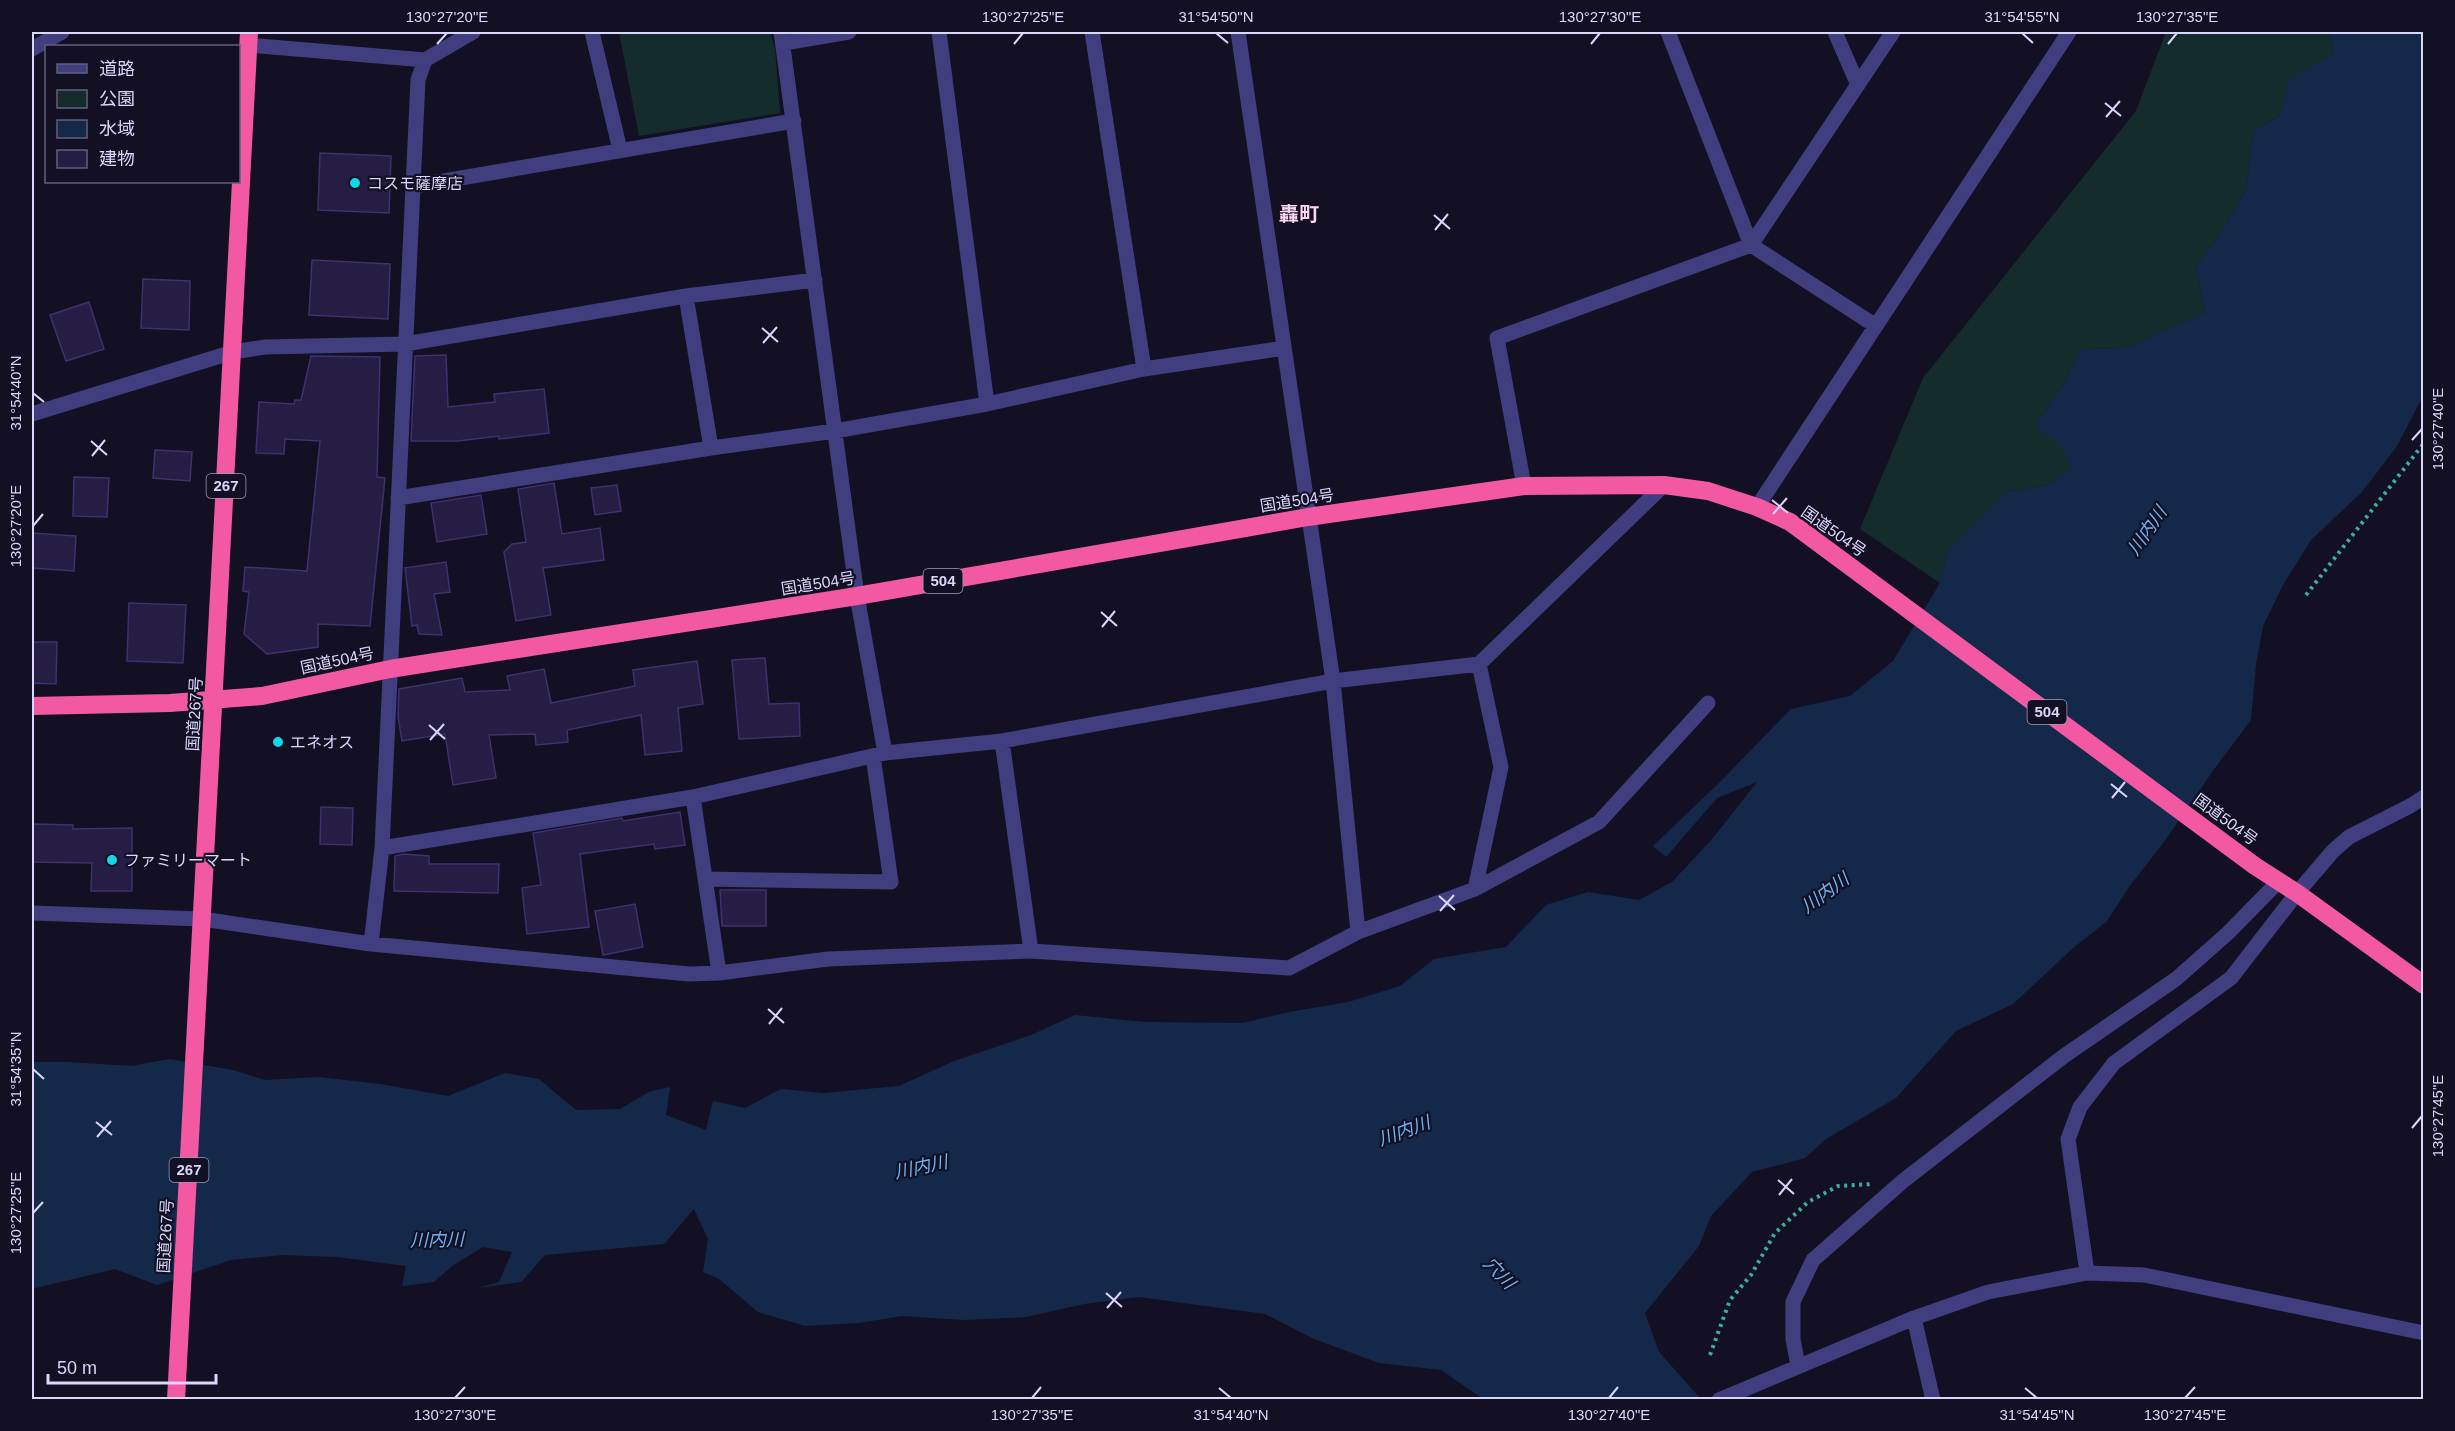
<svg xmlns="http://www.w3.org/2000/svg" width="2455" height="1431" font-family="Helvetica,'Noto Sans JP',sans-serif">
<rect width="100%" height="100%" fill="#131024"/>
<path fill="#142d2c" d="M619 32H770L775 49 780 113 639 136Z
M2166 32H2329L2334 53 2291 79 2280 115 2253 132 2246 190 2220 234 2196 266 2205 313 2125 348 2081 349 2062 386 2035 426 2063 446 2072 467 2048 485 2006 492 1947 551 1940 583 1860 529 1923 378 2136 111Z"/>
<path fill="#14294a" d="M2329 32H2423V396L2397 446 2362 492 2311 540 2283 585 2263 626 2256 664 2251 720 2212 772 2164 842 2129 887 2107 921 2072 949 2013 1004 1956 1031 1896 1098 1826 1139 1805 1158 1752 1172 1711 1216 1699 1246 1645 1313 1659 1352 1701 1399H1483L1441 1370 1379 1363 1314 1339 1265 1314 1139 1297 1084 1304 1026 1317 964 1320 902 1316 859 1323 805 1326 758 1312 719 1279 703 1272 708 1239 694 1209 664 1244 545 1255 521 1282 478 1288 499 1282 512 1252 483 1247 452 1266 434 1282 402 1286 406 1266 337 1257 283 1255 231 1260 157 1285 115 1269 32 1289V1062H67L132 1066 169 1059 233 1070 265 1080 319 1077 380 1084 448 1096 505 1073 539 1079 576 1110 620 1109 649 1092 670 1087 666 1115 706 1130 713 1101 745 1108 781 1089 823 1093 899 1086 954 1061 1031 1035 1075 1015 1145 1022 1242 1023 1289 1012 1348 1002 1400 986 1434 959 1506 947 1546 905 1588 892 1639 900 1672 882 1713 838 1757 782 1717 798 1666 857 1653 846 1720 782 1791 709 1850 696 1893 661 1940 583 1947 551 2006 492 2048 485 2071 467 2062 446 2035 426 2062 386 2081 349 2125 348 2205 313 2196 266 2220 234 2246 190 2253 132 2280 115 2290 79 2334 53Z"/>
<path fill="#251d43" stroke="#3d316e" stroke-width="1.5" d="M320 153 391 156 389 213 318 210Z
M312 260 390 264 388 319 309 315Z
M143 279 190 281 189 330 141 328Z
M89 302 104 349 66 361 50 315Z
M446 355 448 407 495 402 494 394 544 389 549 433 499 439V436L458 441H411L415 356Z
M311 356 380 357 377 477 385 478 370 626 318 624V647L267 654 244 634 249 592 243 591 245 567 307 571 320 441 285 439 284 454 256 453 259 402 294 404 295 400H301Z
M155 450 192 452 190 481 153 478Z
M74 477 109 478 107 517 73 516Z
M554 483 562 534 600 528 604 560 543 568 551 615 516 621 504 552 512 544 526 542 518 489Z
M617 485 621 511 595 515 591 488Z
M481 495 487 534 437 542 431 503Z
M32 533 76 536 74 571 32 568Z
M446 562 450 592 434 594 442 635 419 634 417 625 412 626 405 568Z
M129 603 186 605 183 663 127 661Z
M32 642H57L56 684 32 683Z
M765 658 769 704 799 703 800 736 739 739 732 660Z
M697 661 703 704 678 708 682 751 645 755 641 715 567 730 568 742 536 745 535 734 489 735 496 778 453 785 445 734 402 741 398 716 399 689 462 678 465 692 510 690 507 676 544 669 551 703 635 686 633 670Z
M321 807 353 808 352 845 320 844Z
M680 812 685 845 655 849 654 844 580 854 589 927 527 934 522 888 541 885 533 833 622 818 623 821Z
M33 824 73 825V829L132 828V891H91L92 863 33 862Z
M404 854 429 856V864H499L498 893 394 891 395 856Z
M720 890H766V926H722Z
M635 904 643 947 603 955 595 911Z"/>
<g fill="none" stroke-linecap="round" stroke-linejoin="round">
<path stroke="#38aea7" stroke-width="4" stroke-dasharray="3 4.5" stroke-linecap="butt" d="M2306 595 2424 443
M1710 1355 1730 1300 1751 1275 1775 1233 1808 1202 1838 1186 1872 1184"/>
<path stroke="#413e7f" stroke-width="15" d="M592 32 620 150
M781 32 857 596 885 753
M939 32 987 404
M1092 32 1144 369
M1668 32 1751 245 1876 326
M1835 32 1858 85
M784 43 849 32
M248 45 425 60
M32 49 62 32
M414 186 794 121
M686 296 711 448
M32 414 233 352 265 347 405 344 686 296 815 280
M1524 486 1497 338 1751 245 1893 32
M398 498 711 448 835 431 987 404 1144 369 1284 348
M1757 507 2069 32
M1002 741 1031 951
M693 797 719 973
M382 848 693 797 885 753 1002 741 1333 681 1479 664 1664 485
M705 879 891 882 873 756
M1475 889 1599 822 1708 703
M32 913 202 919 371 944 689 974 719 973 828 959 1031 951 1289 968 1358 932 1333 681 1238 32
M1358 932 1475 889 1501 767 1479 664
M371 944 382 848 418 80 425 60 473 32
M2087 1273 2068 1139 2080 1107 2114 1063 2231 978 2297 893 2333 851 2349 837 2410 806 2424 797
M1914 1318 1933 1400
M1798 1366 1793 1339V1302L1813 1260 1903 1181 2064 1056 2176 979 2228 933 2279 881
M1719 1400 1914 1318 1988 1292 2087 1273 2144 1275 2424 1333"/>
<path stroke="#f359a3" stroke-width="18" d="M32 706 170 703 262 696 390 669 857 596 1308 517 1524 486 1664 485 1708 491 1757 507 1790 522 2255 866 2297 893 2424 985
M176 1400 249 32"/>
</g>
<path fill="none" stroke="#dad6fc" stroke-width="2" d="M1216 33 1228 43M2022 33 2033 43M437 44 447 33M1014 44 1023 33M1591 44 1600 33M2168 44 2177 33M2105 103 2121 116M2106 117 2120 101M1434 215 1450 229M1435 230 1448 214M762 328 778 342M763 343 777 327M33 393 44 402M2412 440 2422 429M91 441 107 455M92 456 105 440M1772 500 1788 513M1773 514 1787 498M33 526 43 514M1101 612 1117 626M1102 627 1115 611M429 725 445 739M430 740 444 724M2111 784 2127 797M2112 798 2125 782M1439 896 1455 910M1440 911 1454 895M768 1009 784 1023M769 1024 782 1008M33 1069 44 1079M96 1122 112 1135M2412 1128 2422 1116M97 1137 111 1121M1778 1180 1794 1194M1779 1195 1792 1179M33 1213 43 1202M1106 1293 1122 1307M1107 1308 1121 1292M1219 1388 1231 1398M2025 1388 2037 1398M455 1398 465 1387M1032 1398 1041 1387M1609 1398 1618 1387M2185 1398 2195 1387"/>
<g fill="#11d7ed" stroke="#131024" stroke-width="2">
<circle cx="355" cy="183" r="6"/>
<circle cx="278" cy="742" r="6"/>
<circle cx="112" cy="860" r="6"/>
</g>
<g text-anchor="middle" stroke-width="4.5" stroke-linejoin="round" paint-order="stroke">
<g fill="#131024" stroke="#9e9bbb" stroke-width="1.5">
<rect x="206.5" y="474" width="39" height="24" rx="4.5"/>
<rect x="923.5" y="569" width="39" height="24" rx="4.5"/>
<rect x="2027.5" y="700" width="39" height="24" rx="4.5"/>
<rect x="169.5" y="1158" width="39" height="24" rx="4.5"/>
</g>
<g font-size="15" font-weight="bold" fill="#dad6fc">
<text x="226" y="491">267</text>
<text x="943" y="586">504</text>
<text x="2047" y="717">504</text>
<text x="189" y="1175">267</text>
</g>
<g font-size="16" fill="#dad6fc" stroke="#131024" text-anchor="start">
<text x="367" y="189">コスモ薩摩店</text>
<text x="290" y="748">エネオス</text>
<text x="124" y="866">ファミリーマート</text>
</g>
<g font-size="16" fill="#dad6fc" stroke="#131024">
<text transform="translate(1297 500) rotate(-9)" y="6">国道504号</text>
<text transform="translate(1834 531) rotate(35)" y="6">国道504号</text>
<text transform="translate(818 583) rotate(-9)" y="6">国道504号</text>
<text transform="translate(337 660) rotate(-12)" y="6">国道504号</text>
<text transform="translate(194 714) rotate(-87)" y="6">国道267号</text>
<text transform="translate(2226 819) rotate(36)" y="6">国道504号</text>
<text transform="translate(165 1236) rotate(-87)" y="6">国道267号</text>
</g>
<g font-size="18" font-style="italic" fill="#6bb5f5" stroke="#131024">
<text transform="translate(2147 531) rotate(-55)" y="6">川内川</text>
<text transform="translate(1825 893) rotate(-36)" y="6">川内川</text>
<text transform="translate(1404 1131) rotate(-20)" y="6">川内川</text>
<text transform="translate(921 1167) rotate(-12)" y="6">川内川</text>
<text transform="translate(437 1240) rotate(-1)" y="6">川内川</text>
<text transform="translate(1499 1273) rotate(46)" y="6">穴川</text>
</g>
<g font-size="20" font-weight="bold" fill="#fcd7ef" stroke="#131024">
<text x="1299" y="221">轟町</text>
</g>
</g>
<rect width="2455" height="1431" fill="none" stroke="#131024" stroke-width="66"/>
<rect x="45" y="45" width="195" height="138" fill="#131024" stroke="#635f7a" stroke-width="1.5"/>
<rect x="57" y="64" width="30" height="9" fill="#413e7f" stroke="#635f7a" stroke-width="1.5"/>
<text x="99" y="75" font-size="18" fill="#dad6fc">道路</text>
<rect x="57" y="90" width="30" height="18" fill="#142d2c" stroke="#635f7a" stroke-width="1.5"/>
<text x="99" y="105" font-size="18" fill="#dad6fc">公園</text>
<rect x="57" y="120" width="30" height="18" fill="#14294a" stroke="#635f7a" stroke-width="1.5"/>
<text x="99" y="135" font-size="18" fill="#dad6fc">水域</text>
<rect x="57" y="150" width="30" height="18" fill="#251d43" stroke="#635f7a" stroke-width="1.5"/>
<text x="99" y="165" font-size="18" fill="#dad6fc">建物</text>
<path d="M48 1374v9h168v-9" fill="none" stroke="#dad6fc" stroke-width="3"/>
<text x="57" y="1374" font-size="18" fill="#dad6fc" stroke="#131024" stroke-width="4.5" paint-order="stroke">50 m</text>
<rect x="33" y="33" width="2389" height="1365" fill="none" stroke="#dad6fc" stroke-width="2"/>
<g font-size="15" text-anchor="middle" fill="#dad6fc">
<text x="447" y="22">130°27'20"E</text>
<text x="1023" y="22">130°27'25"E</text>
<text x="1216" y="22">31°54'50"N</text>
<text x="1600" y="22">130°27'30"E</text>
<text x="2022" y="22">31°54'55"N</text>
<text x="2177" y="22">130°27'35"E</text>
<text transform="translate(16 393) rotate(-90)" y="5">31°54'40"N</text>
<text transform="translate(2438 429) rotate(-90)" y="5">130°27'40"E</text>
<text transform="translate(16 526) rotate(-90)" y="5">130°27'20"E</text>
<text transform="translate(16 1069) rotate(-90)" y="5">31°54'35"N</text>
<text transform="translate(2438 1116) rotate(-90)" y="5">130°27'45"E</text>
<text transform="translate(16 1213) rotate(-90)" y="5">130°27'25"E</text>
<text x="455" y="1420">130°27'30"E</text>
<text x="1032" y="1420">130°27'35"E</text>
<text x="1231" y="1420">31°54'40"N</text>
<text x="1609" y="1420">130°27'40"E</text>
<text x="2037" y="1420">31°54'45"N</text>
<text x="2185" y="1420">130°27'45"E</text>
</g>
</svg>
